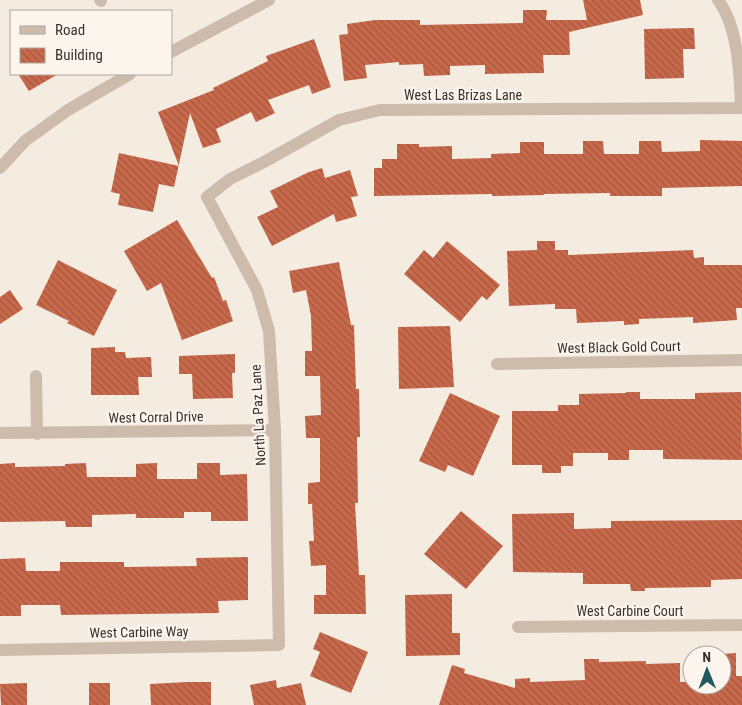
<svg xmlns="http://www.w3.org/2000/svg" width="742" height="705" font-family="'Roboto Condensed',sans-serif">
<defs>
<pattern id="building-back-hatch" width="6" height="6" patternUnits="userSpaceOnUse" patternTransform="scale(1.25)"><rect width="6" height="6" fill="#c8694b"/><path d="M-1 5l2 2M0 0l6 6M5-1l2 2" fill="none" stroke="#a4573f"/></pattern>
</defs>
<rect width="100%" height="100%" fill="#f4ebe1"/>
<path fill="url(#building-back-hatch)" d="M583 0H640L643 15 569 32 570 55H543L544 73 485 74V65L450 66V75L424 76 423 64 399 65V62L365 65 367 78 344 81 339 35 348 34 347 24 375 20H420V25L523 23V10H547L546 20H587Z
M694 28 695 49H683L684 78 645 79 644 29Z
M314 39 331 87 312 94 309 85 268 100 275 113 256 122 251 112 216 129 221 142 203 148 190 113 174 187 159 184 153 212 118 205 120 194 111 192 119 153 179 166 158 112 214 90 213 88 268 61 266 56Z
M18 74H58L29 91Z
M700 140 742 141V186L662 188V196H610V193L544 194V195L492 196V194L374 196V168H382V159H397V144H419V147L452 146V159L491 158V154L520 153V142H544V154H583V141H603L604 154H639V141H661L662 152 700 151Z
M322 168 325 178 350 170 358 196 351 197 357 216 336 222 334 214 272 246 257 217 278 207 270 191 309 172Z
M177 220 212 278 214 277 223 301 226 300 233 321 182 340 161 283 147 291 124 251Z
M447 241 500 285 487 300 482 296 460 322 404 274 424 250 433 258Z
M537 241H555V250H568V255L693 250 694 258 704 257V265H742V308H736L737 320 693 323V317L639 319V324L624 325V321L577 323 576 309H555V304L509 306 507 251 537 250Z
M58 260 117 290 94 336 67 323 69 321 36 305Z
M339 262 351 325H354L356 389H359L360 437H357L358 503H355L359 575H365L366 614H314V595H326V565L311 566 309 541H314L312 504H308V483L320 482V438H306L305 416 321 415 320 376H305V351H312L311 316 306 290 293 293 289 271Z
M10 290 23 309 0 324V297Z
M450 326 454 387 399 389 398 327Z
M115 347V352H125L126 358 151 357 152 377H138L139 395H91V348Z
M235 354V373H232L233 398 193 399 192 374H179V356Z
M626 392H640V399H695V393L741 392 742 460 663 459V450H629V460H608V453H573V466H561V473H542V465H512V411H558V405H579V394L626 393Z
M450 393 500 416 473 476 448 465 445 472 419 461Z
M15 463V467L65 466V464L86 463 87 477H136V464L157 463V479H197V463H220V475L247 474 248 521H211V512H184V518H136V514L92 515V527H66L65 521 0 522V464Z
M461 511 503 546 466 589 424 554Z
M574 513V529L611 528V521L742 520V579L711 580V587L645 588V591H631L630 584H583V573L513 572 512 514Z
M248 557V600L218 601 219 613 61 615 60 605H21V616H0V559L25 558 26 571H60V562H124V567L197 566 196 558Z
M452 594V633H460V655L406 656 405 595Z
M320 632 368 652 351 693 310 676 320 652 313 649Z
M736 653V676H742V705H439L452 665 465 669 464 673 515 688V679L530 678V682L585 680 584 659H599V662L646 661V664L680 663V682H692V685H722V654Z
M276 680 277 688 301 683 306 705H254L250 685Z
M187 682H211V705H151L150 684Z
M27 683V705H1L0 684Z
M89 683H110V705H89Z"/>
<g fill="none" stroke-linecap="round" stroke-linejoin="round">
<path stroke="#cdbbac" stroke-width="12" d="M100 0 101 1
M718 0C738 26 740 75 741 108
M497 364 742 360
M36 376 37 434
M0 433 275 430
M518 627 742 625
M0 650 279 645 275 430 269 331 257 290 207 197 230 179 264 162 339 120 380 110 742 108"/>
<path stroke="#cdbbac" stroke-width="12" d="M171 52 269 0
M0 168 25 141 68 110 130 74"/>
</g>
<g text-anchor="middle" stroke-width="4.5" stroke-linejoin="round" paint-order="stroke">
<g font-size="14" fill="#3b302b" stroke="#fbf5ee">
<text x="463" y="100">West Las Brizas Lane</text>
<text transform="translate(619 347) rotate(-1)" y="5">West Black Gold Court</text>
<text transform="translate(258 415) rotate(-93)" y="5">North La Paz Lane</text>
<text transform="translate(156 417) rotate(-1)" y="5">West Corral Drive</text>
<text x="630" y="616">West Carbine Court</text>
<text transform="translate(139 632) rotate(-1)" y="5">West Carbine Way</text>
</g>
</g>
<rect x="10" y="10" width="162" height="65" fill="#fbf5ee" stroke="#aea6a0"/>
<rect x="20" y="26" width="25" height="8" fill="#cdbbac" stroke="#aea6a0"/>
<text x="55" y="35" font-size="15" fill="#3b302b">Road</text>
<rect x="20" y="48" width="25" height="15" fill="url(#building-back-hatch)" stroke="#aea6a0"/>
<text x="55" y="60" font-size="15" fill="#3b302b">Building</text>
<g transform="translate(707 670) rotate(359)"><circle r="24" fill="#fbf5ee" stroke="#aea6a0"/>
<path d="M0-4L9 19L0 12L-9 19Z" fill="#1f5a5e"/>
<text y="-8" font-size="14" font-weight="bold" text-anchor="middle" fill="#3b302b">N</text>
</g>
</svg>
